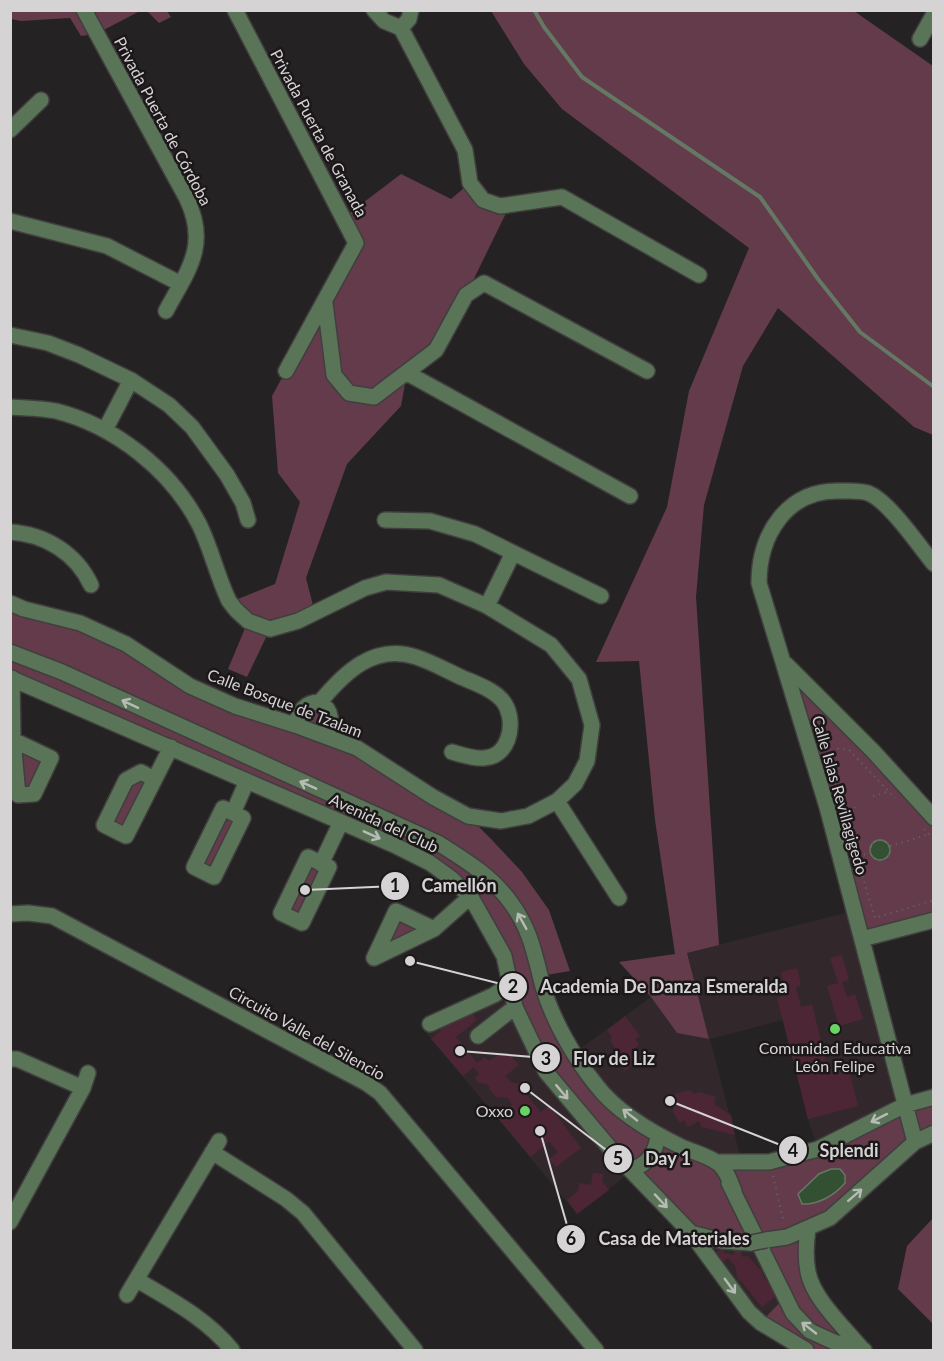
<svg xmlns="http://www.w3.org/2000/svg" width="944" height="1361" font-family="Lato,sans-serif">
<rect width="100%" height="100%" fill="#252223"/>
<path fill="#32282c" d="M854 911 905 1105 818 1149 808 1119 783 1020 710 1039 742 1163 730 1161 628 1114 573 1054 651 997 677 1033 709 1039 686 953Z
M510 984 632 1171 577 1214 422 1028Z
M717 1247 753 1248 785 1297 756 1328 744 1317 707 1267Z"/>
<path fill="#633b4b" d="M11 11H140L96 34 81 36 70 18 21 21 11 19Z
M147 11H167L171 17 159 23Z
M491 11H854L933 66V435L914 427 778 308 743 366 704 505 696 597 719 945 687 953 709 1039 677 1033 651 997 619 962 675 954 655 820 639 661 596 662 667 507 689 391 749 248 562 109 524 64Z
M401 174 451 199 470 183 483 200 510 205 466 295 436 350 407 373 401 406 347 464 306 578 315 613 270 629 247 677 228 669 248 621 238 599 275 584 300 502 278 473 272 396 356 243 343 218Z
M11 603 80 623 190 686 294 725 320 702 327 736 468 816 492 840 522 872 549 910 570 971 541 976 573 1054 658 1136 632 1170 546 1072 504 956 452 879 11 678Z
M783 661 933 818V920L862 939Z
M13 740 51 758 34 794 18 795Z
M154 779 126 836 104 825 126 780Z
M223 808 243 818 214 877 194 867Z
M308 857 329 867 302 923 281 913Z
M396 911 434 929 374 958Z
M933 1097V1133L808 1233V1275L862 1350H808L761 1322 785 1297 759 1240 730 1166 770 1162Z
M658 1143 717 1163 757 1241 691 1232 639 1168Z
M933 1218V1324L898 1289 907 1246Z"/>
<path fill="#335132" stroke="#647863" stroke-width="1.5" d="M870 850a10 10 0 1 1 20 0a10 10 0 1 1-20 0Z
M831 1169H840L845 1175V1183C834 1196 817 1205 802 1204L798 1194 819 1174Z"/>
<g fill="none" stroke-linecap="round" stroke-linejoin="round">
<path stroke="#647863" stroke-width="4" d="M534 10 544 27 582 77 760 197 818 279 860 332 934 387"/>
</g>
<path fill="#4d2636" d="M842 955 849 980 842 982 847 997 855 994 863 1019 839 1026 827 986 838 983 830 958Z
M797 968 801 985 796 987 801 1007 812 1004 828 1070 848 1065 858 1106 808 1119 777 998 786 995 781 972Z
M469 1009 477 1020 456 1037 477 1063 485 1057 489 1061 501 1053 509 1054 519 1065 505 1076 511 1082 518 1084 525 1079 532 1089 526 1094 541 1112 549 1105 581 1148 556 1167 549 1159 558 1152 549 1141 531 1157 497 1117 512 1105 508 1098 496 1097 489 1089 490 1088 487 1084 479 1083 475 1078 479 1074 474 1067 463 1076 431 1039 440 1031 441 1028 438 1024Z
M625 1016 640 1036 635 1039 639 1045 632 1050 639 1060 625 1071 618 1062 621 1060 615 1051V1048L610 1040 612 1037 607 1030Z
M689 1090 694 1094 699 1092 716 1097 714 1104 731 1115 735 1135 702 1127 699 1121 688 1127 684 1120 680 1123 673 1112 675 1094Z
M593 1173 603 1174 602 1181 609 1190 577 1214 567 1200 578 1191 579 1183 591 1185Z
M741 1246 742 1257 748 1256 762 1272 764 1278 777 1295 762 1307 742 1282 738 1280 735 1266 728 1258 723 1262 716 1253 722 1249 725 1253 734 1255 733 1247Z"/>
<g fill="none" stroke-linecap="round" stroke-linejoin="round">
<defs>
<path id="minor" d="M84 10 187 199C209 246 188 270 166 311
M235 10 356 243 286 371
M374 10 384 21 401 28 465 150 470 183 483 200 500 206 562 197 699 275
M401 28 409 19 411 10
M920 39 934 14
M10 130 41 100
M10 221 107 246 181 284
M325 303 334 375 349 393 374 397 436 350 466 295 484 283 647 371
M10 335 48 343 79 355 131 380 169 405 192 427 227 475 243 503 248 520
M407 373 630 496
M10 407C25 408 42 408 56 411 115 426 171 470 199 524 211 548 217 576 229 601L236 610 248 621 270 629 298 621 365 588 386 582 439 585 487 606 551 645 579 679 592 725 587 761 575 784 557 801 528 816 501 821 468 816 433 797 357 748 295 725 235 706 190 686 126 644 80 623 24 609 10 603
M105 430 131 380
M385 520 430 521 475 534 601 596
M10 532C45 534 76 553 91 585
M487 606 513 553
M10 652 62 672 438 843C465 860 493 877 511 903 531 930 535 956 543 987 553 1021 575 1059 597 1086 617 1112 653 1133 682 1147 693 1152 710 1156 719 1164 727 1171 730 1181 734 1191
M786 664 873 751 934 818
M10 678 394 845 430 863 452 879 472 899 504 956 515 1007 546 1072 614 1153 691 1233 749 1312 761 1323 806 1350
M12 678 13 740 18 795 34 794 51 758 13 740
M320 702C344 673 374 643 416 657 432 662 447 671 463 678 477 684 501 692 507 708 515 727 508 757 484 758 474 759 462 755 452 752
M295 725C300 711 304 702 320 702 334 711 331 722 327 736
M154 779 141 772 126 780 104 825 126 836 171 747
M557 801 619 898
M223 808 243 818 214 877 194 867Z
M233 813 247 781
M308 857 329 867 302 923 281 913Z
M321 864 341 822
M10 914 28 913 52 916 366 1083 380 1093 596 1350
M862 939 934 920
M374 958 434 929 470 897
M374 958 396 911 434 929
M430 1024 494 995 510 984
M478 1036 515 1007
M10 1059H17L83 1088
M915 1142 827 807 759 583C759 535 787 489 840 491 849 491 860 490 868 493 889 501 919 546 934 564
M212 1152 286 1199 303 1213 415 1350
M718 1162H769L818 1149 905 1105 934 1097
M631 1170C648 1164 656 1153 658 1135
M729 1183 793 1313 810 1331 834 1342 864 1350
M10 1222 83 1088 88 1073
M808 1229C806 1243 805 1257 808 1272 813 1299 845 1328 863 1350
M691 1233 722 1241 751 1243
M766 1240 787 1237 830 1218 915 1142 934 1133
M137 1280C171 1300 207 1319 232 1350
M127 1295 219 1141"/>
</defs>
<use href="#minor" stroke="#413e3f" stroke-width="18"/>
<path stroke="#605e5f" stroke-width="2" stroke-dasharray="1.5 4.5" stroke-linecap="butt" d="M830 764 832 753 839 748 849 750 895 798
M873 796 887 792
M845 823 855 807
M847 824 875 918 934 900
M924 829 934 839
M870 850a10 10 0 1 1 20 0a10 10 0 1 1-20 0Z
M890 846 930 834
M858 856 870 853
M773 1176 784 1223"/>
<use href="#minor" stroke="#597457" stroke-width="15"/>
<defs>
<path id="minor-bridge" d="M751 1243 766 1240"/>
</defs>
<use href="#minor-bridge" stroke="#413e3f" stroke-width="18" stroke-linecap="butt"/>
<use href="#minor-bridge" stroke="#597457" stroke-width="15"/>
</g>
<defs><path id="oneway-shaft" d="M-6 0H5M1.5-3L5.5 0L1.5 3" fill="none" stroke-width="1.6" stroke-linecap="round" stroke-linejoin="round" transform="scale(1.5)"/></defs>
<g stroke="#b6bbb5">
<use href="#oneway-shaft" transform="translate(130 704) rotate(-155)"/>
<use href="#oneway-shaft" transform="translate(308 785) rotate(-156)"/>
<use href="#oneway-shaft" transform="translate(372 835) rotate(24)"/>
<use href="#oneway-shaft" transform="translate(522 921) rotate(-119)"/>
<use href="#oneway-shaft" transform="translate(562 1092) rotate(50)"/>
<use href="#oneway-shaft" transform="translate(630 1115) rotate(-142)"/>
<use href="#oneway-shaft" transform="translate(879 1118) rotate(153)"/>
<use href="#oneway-shaft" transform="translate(855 1195) rotate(-41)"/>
<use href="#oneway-shaft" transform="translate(661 1201) rotate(47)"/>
<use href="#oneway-shaft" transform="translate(730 1286) rotate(54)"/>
<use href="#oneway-shaft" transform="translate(809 1328) rotate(-142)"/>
</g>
<g fill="#68d465" stroke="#1c1819" stroke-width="2">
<circle cx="835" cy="1029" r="6"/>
<circle cx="525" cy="1111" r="6"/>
</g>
<g text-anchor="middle" stroke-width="5" stroke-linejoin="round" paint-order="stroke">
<g font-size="16" fill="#d5d3d4" stroke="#1c1819">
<text transform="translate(163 121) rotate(62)" y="6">Privada Puerta de Córdoba</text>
<text transform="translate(319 133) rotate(62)" y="6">Privada Puerta de Granada</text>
<text transform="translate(285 703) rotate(21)" y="6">Calle Bosque de Tzalam</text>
<text transform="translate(840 795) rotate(74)" y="6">Calle Islas Revillagigedo</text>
<text transform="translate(384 823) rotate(25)" y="6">Avenida del Club</text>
<text transform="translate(307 1033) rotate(29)" y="6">Circuito Valle del Silencio</text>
</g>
<g font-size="16" fill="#d5d3d4" stroke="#1c1819">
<text x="835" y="1054">Comunidad Educativa<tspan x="835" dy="18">León Felipe</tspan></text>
<text x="513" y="1117" text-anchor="end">Oxxo</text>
</g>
</g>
<path fill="none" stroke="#d5d3d4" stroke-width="2" d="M305 890L395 886M410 961L513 987M460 1051L546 1058M670 1101L793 1150M525 1088L618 1159M540 1131L571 1239"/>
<g fill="#d5d3d4" stroke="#1c1819" stroke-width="2">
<circle cx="305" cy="890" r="6"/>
<circle cx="410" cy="961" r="6"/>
<circle cx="460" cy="1051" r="6"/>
<circle cx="670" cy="1101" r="6"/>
<circle cx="525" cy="1088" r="6"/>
<circle cx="540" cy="1131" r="6"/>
<circle cx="395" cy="886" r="15"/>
<circle cx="513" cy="987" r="15"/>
<circle cx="546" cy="1058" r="15"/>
<circle cx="793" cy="1150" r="15"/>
<circle cx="618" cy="1159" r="15"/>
<circle cx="571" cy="1239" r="15"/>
</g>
<g font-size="18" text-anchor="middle" font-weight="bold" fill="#111">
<text x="395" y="892">1</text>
<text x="513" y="993">2</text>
<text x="546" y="1065">3</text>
<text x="793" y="1157">4</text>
<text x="618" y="1165">5</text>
<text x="571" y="1245">6</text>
</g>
<g font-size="18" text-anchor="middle" font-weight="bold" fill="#d5d3d4" stroke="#1c1819" stroke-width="5" stroke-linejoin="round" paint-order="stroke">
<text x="459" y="892">Camellón</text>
<text x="664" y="993">Academia De Danza Esmeralda</text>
<text x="614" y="1065">Flor de Liz</text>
<text x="849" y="1157">Splendi</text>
<text x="668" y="1165">Day 1</text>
<text x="674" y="1245">Casa de Materiales</text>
</g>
<rect width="944" height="1361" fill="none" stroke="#d5d3d4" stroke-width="24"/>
</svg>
